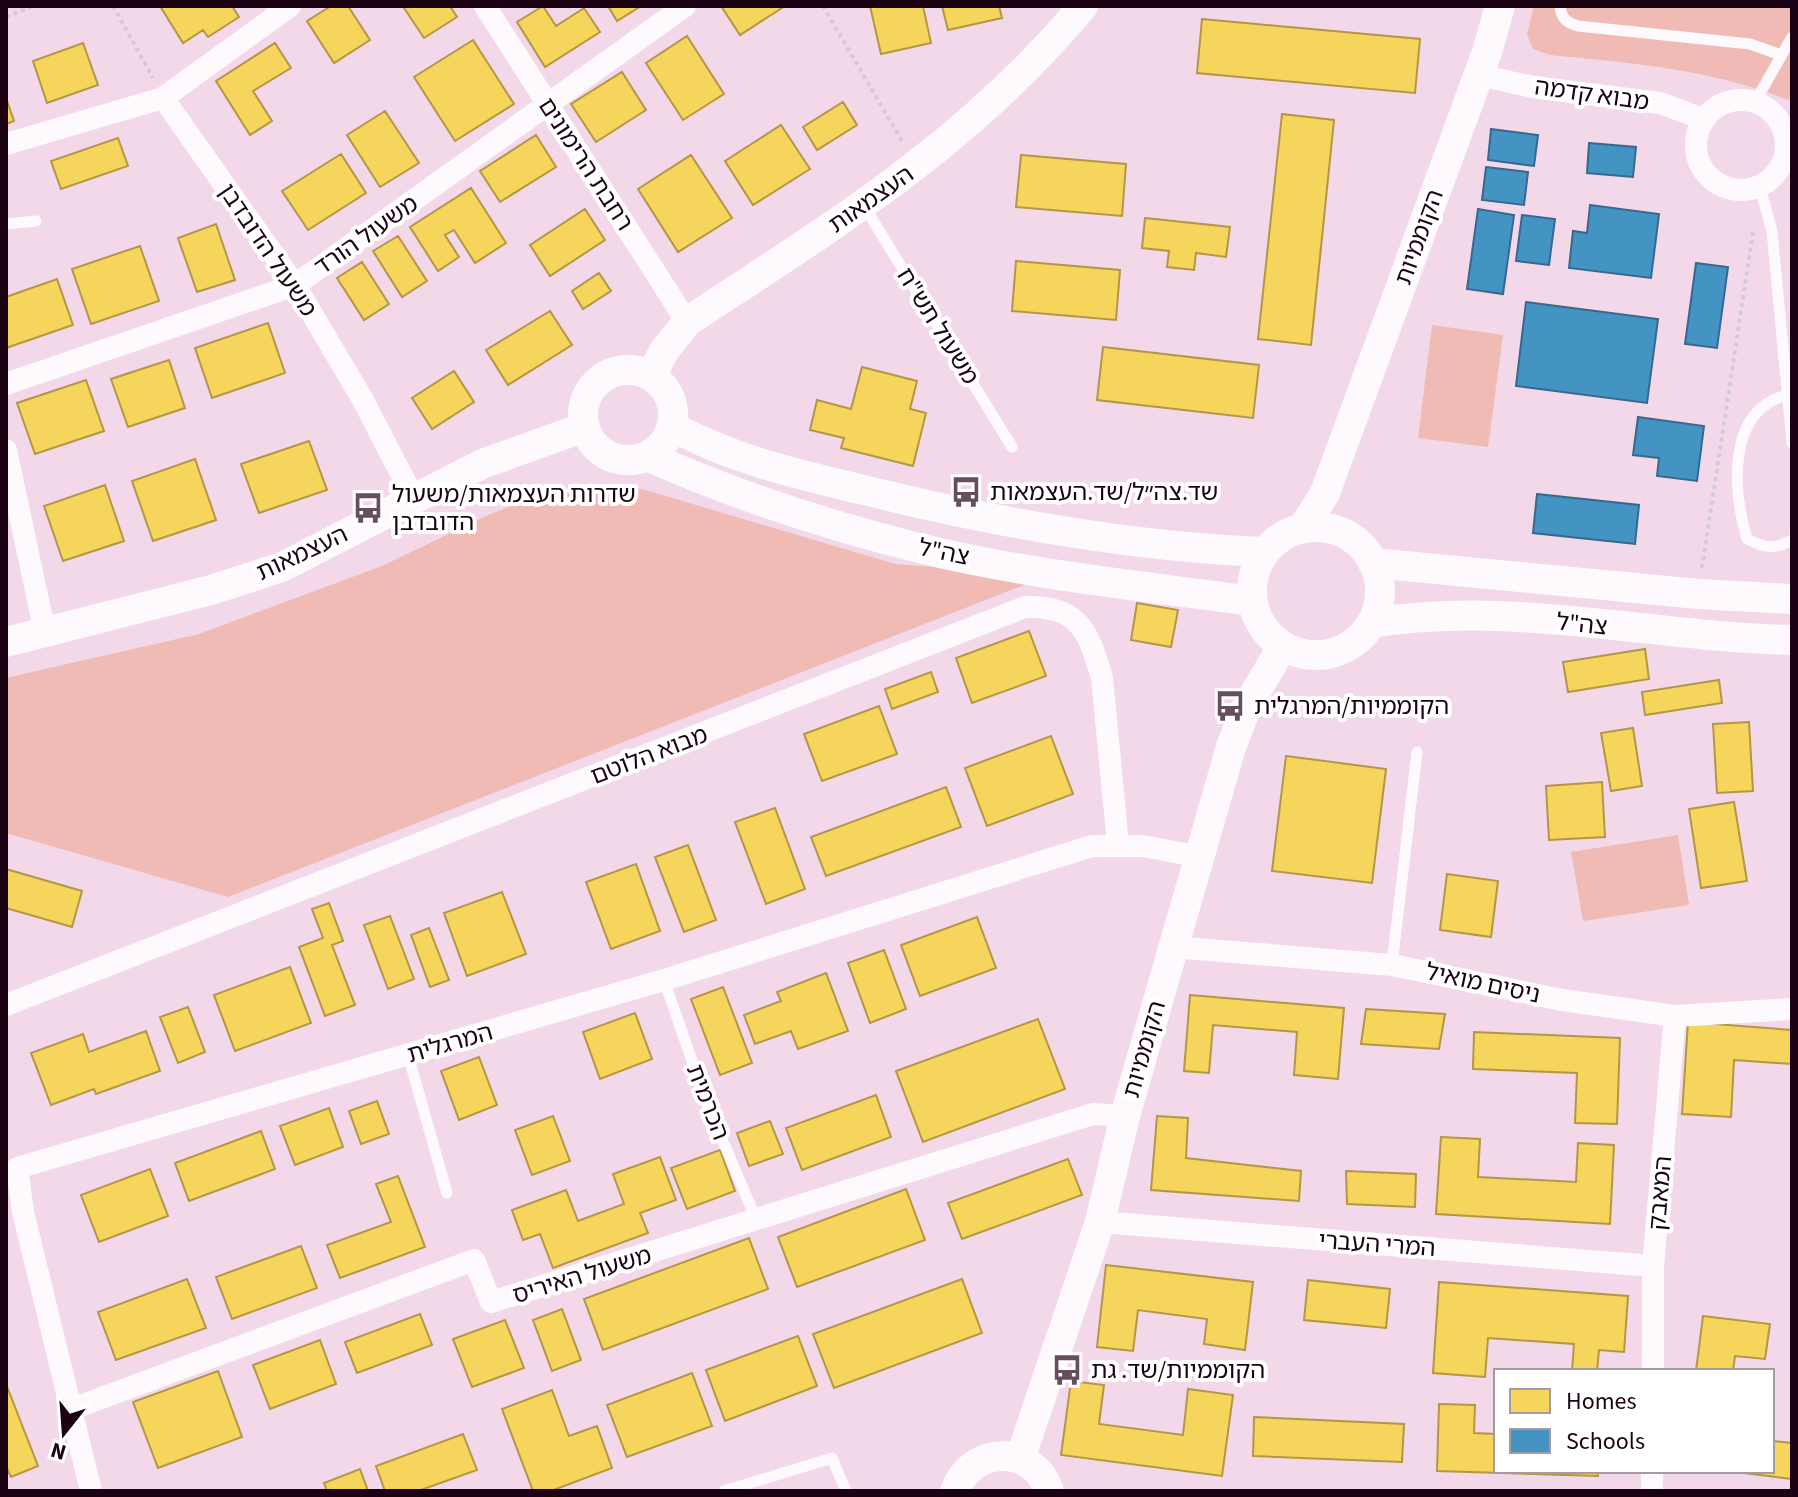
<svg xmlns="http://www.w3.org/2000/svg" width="1798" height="1497" font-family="'Source Sans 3','Noto Sans Hebrew',sans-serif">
<rect width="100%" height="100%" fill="#f2d8e8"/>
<path fill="#efbbb4" d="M1534 6H1792V95L1788 100C1711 69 1632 63 1550 55L1533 49 1527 34Z
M1432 325 1503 335 1488 447 1418 438Z
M625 484 895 564 1047 576 228 897 6 833V678L199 634 382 566 486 516 558 487Z
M1678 835 1689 905 1583 921 1571 852Z"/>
<path fill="#f6d55c" stroke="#b49646" stroke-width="2" d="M160 6H232L239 17 208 37 203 30 183 43Z
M331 6H348L370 40 334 63 307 21Z
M408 6H450L457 17 424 38 404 8Z
M543 6 556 26 584 8 600 32 545 67 517 22Z
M608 6H641L617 21Z
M721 6H785L740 35Z
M870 6H923L931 43 881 54Z
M942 6H999L1002 18 948 30Z
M1202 19 1420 39 1415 93 1197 73Z
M687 36 724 94 683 120 646 63Z
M473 40 514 104 455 141 414 77Z
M83 43 98 85 47 103 33 61Z
M275 43 291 68 253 91 272 121 250 135 216 81Z
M622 72 646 110 596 142 571 104Z
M6 98 14 121 6 124Z
M843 102 857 125 817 150 803 127Z
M385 111 419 163 380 187 347 135Z
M1282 114 1334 120 1311 345 1258 339Z
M781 125 810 169 753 205 725 161Z
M536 135 556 167 500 202 480 171Z
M118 138 128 166 61 189 51 161Z
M341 154 366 193 308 230 282 191Z
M691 155 732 218 678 252 638 189Z
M1021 155 1126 164 1122 216 1016 207Z
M471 188 506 243 475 263 454 230 445 235 459 257 438 271 410 227Z
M585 209 605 240 550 276 530 245Z
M1145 218 1230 227 1226 257 1196 253 1194 270 1167 267 1169 251 1142 248Z
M216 224 235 280 197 292 178 238Z
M398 236 427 281 402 297 373 251Z
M140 246 159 301 91 324 72 269Z
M1016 261 1120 270 1116 320 1012 311Z
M362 262 389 304 364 320 337 278Z
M599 273 611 291 583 309 572 291Z
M57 279 73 325 6 348V297Z
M550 311 572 345 508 385 486 350Z
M268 323 285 373 212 398 195 348Z
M1103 347 1259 365 1253 418 1097 400Z
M169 360 185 408 128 427 111 379Z
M862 367 917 381 910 409 926 413 913 466 841 448 844 438 810 430 817 400 851 409Z
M454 371 474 402 432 429 412 398Z
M86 380 104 431 35 454 17 403Z
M309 441 327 490 259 513 241 464Z
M195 459 216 520 153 541 132 481Z
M105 485 124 541 63 561 44 506Z
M1137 603 1178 610 1171 647 1131 640Z
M1029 631 1046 676 972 703 956 658Z
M1645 649 1649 679 1568 692 1563 662Z
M931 672 938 692 892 709 885 689Z
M1719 680 1722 703 1645 715 1642 692Z
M879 706 897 754 822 781 804 734Z
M1749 722 1753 791 1717 793 1713 724Z
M1633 728 1642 786 1611 791 1601 733Z
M1051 736 1073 794 987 826 965 768Z
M1286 756 1386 769 1372 883 1272 871Z
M1602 782 1605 837 1549 840 1546 786Z
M946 787 961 827 826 876 811 837Z
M1734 802 1747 881 1701 888 1689 809Z
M775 808 805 889 766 904 735 822Z
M688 845 716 920 684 932 655 857Z
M636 864 660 931 611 949 586 882Z
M6 869 82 891 72 927 6 908Z
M1447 874 1498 881 1491 937 1440 930Z
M502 892 526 954 467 976 444 913Z
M329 903 343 941 332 945 355 1005 325 1016 299 947 323 938 312 909Z
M390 916 414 979 388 989 364 925Z
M977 917 996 968 920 996 901 945Z
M429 928 449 980 430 987 411 935Z
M884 950 906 1009 870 1023 848 963Z
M290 967 311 1023 235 1051 214 995Z
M826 973 848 1031 798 1049 791 1031 755 1044 744 1015 781 1001 777 992Z
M723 987 752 1063 720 1075 691 999Z
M1190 995 1344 1008 1338 1079 1294 1075 1297 1032 1213 1025 1209 1073 1184 1071Z
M188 1007 205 1052 178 1063 160 1017Z
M1366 1009 1445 1014 1439 1049 1361 1044Z
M635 1013 652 1059 600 1079 583 1032Z
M1038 1019 1065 1089 923 1142 896 1071Z
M1688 1022 1792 1030V1064L1734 1060 1731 1117 1682 1114Z
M146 1031 160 1071 96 1094 94 1089 51 1105 31 1053 83 1034 89 1052Z
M1474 1032 1620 1038 1617 1124 1575 1123 1577 1073 1473 1069Z
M479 1057 497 1105 459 1120 441 1071Z
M876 1095 891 1137 802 1170 786 1128Z
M377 1101 389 1134 361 1144 349 1111Z
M329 1108 343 1147 295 1165 280 1126Z
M553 1116 570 1161 532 1175 515 1130Z
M1157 1116 1188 1118 1186 1158 1301 1171 1299 1201 1151 1190Z
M770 1121 783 1154 749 1166 737 1133Z
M261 1131 275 1169 189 1201 175 1163Z
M1441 1137 1480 1139 1478 1177 1576 1182 1578 1143 1614 1145 1610 1224 1436 1214Z
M720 1150 735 1191 687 1209 671 1168Z
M660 1157 676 1200 640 1213 648 1233 553 1268 540 1234 523 1240 512 1210 566 1190 578 1221 624 1204 613 1174Z
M1068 1159 1082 1195 962 1239 948 1203Z
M150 1169 168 1216 99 1242 81 1195Z
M1346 1171 1416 1174 1415 1207 1347 1204Z
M398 1176 425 1247 340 1278 327 1245 391 1222 376 1184Z
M906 1189 925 1240 797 1287 778 1237Z
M749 1238 768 1289 603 1350 584 1299Z
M301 1246 317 1288 232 1319 216 1277Z
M1106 1265 1253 1282 1245 1350 1204 1344 1207 1319 1138 1310 1133 1351 1097 1347Z
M187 1279 206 1328 116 1360 98 1312Z
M962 1279 982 1333 834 1388 813 1334Z
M1308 1280 1390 1289 1386 1328 1304 1320Z
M1439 1282 1628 1296 1624 1352 1599 1350 1597 1371H1572L1574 1344 1488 1338 1485 1377 1433 1373Z
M562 1309 581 1360 552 1371 533 1320Z
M420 1314 432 1345 357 1373 345 1342Z
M1703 1316 1770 1324 1765 1359 1735 1356 1733 1371H1696Z
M505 1320 524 1368 472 1387 453 1339Z
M798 1336 817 1386 725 1421 706 1370Z
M320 1340 336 1384 270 1409 253 1365Z
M218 1371 242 1437 158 1468 133 1402Z
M692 1373 712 1426 627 1457 607 1405Z
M1071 1381 1104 1385 1099 1424 1183 1435 1188 1389 1233 1395 1222 1476 1061 1455Z
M6 1384 38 1466 11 1477 6 1466Z
M552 1390 569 1436 597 1426 612 1468 551 1491H533L502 1409Z
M1439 1404 1475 1405 1474 1433 1496 1434V1471H1598V1476L1437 1471Z
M1254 1417 1404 1424 1402 1462 1253 1456Z
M463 1434 477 1470 418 1491H385L376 1466Z
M1772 1441 1792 1443V1479L1728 1471H1772Z
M360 1469 368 1491H327L324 1483Z"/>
<path fill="#4393c3" stroke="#37688e" stroke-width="2" d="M1491 129 1538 135 1534 166 1488 160Z
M1589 143 1636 147 1633 177 1587 173Z
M1486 167 1528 172 1524 205 1482 200Z
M1590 205 1659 214 1651 278 1569 268 1573 231 1587 233Z
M1478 209 1514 215 1503 294 1467 289Z
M1522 215 1555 219 1549 265 1516 261Z
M1696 263 1728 267 1717 348 1685 344Z
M1526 302 1658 319 1647 403 1516 386Z
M1638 417 1704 426 1697 481 1657 476 1659 458 1633 455Z
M1537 494 1639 505 1635 544 1533 533Z"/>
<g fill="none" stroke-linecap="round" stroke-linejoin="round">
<path stroke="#d3ccd1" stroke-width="4" stroke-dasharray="4 4" stroke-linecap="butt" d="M113 6 153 78
M823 6 902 141
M6 17 33 6
M1784 130 1792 118
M1702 568 1753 232"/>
<path stroke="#fdf9fc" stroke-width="11" d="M1560 6C1561 18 1567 23 1578 26L1750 44 1781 55
M1755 102 1792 37
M1760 187 1772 231 1792 443
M864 206 1012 447
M6 224 36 221
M1787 395C1726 410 1733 491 1747 539 1764 548 1775 550 1792 540
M1392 965 1417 752
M664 980 707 1104 757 1221
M408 1055 447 1193
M724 1491 832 1458 846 1491"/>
<path stroke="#fdf9fc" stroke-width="22" d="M485 6 687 322
M1479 75 1533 87 1660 103 1703 119
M163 98 295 285 363 400 414 499
M1696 145a45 45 0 1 1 90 0a45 45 0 1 1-90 0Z
M6 144 163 98 290 6
M6 384 295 285 685 6
M6 450 45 633
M1173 947 1392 965 1562 1000 1675 1016 1792 1009
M6 1005 1025 607C1079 606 1088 630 1102 678L1118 844
M1100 1222 1653 1266
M1653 1371V1266L1675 1016
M72 1409 474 1260 491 1302 1093 1114 1125 1116
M91 1491 23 1212 17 1168 664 980 1092 846H1143L1201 857
M1652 1491V1471"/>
<path stroke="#fdf9fc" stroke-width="30" d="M583 415a45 45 0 1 1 90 0a45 45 0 1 1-90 0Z
M651 376 664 351 687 322C834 225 968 144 1083 6
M672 426C732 460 801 475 868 491 998 523 1130 547 1265 552
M647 456C735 495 829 526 923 549 1030 575 1143 586 1252 601
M1252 591a64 64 0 1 1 128 0a64 64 0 1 1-128 0Z
M1303 528 1325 493 1487 52 1500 6
M1373 563 1698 594 1792 599
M1372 623C1510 600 1653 637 1792 640
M6 642 211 590 282 567 482 464 585 427
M1020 1459 1100 1222 1125 1116 1231 747 1246 708 1283 646
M955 1491C971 1445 1034 1444 1049 1491"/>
</g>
<defs>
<symbol id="bus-bare" viewBox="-9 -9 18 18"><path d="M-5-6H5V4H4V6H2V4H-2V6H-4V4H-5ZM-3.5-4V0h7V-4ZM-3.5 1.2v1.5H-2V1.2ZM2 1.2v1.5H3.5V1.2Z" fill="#664e5e" stroke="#fff" stroke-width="2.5" paint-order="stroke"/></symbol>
</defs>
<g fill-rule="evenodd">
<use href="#bus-bare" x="944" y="470" width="44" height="44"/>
<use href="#bus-bare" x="346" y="486" width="44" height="44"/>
<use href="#bus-bare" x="1208" y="684" width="44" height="44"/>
<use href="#bus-bare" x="1045" y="1348" width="44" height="44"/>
</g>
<g text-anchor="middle" stroke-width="8" stroke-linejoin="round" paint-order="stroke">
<g font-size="24" fill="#1b0314" stroke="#fff">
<text transform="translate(1592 94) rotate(8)" y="8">מבוא קדמה</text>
<text transform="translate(586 164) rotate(57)" y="8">רחבת הרימונים</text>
<text transform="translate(871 199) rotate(-35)" y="8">העצמאות</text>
<text transform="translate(366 235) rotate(-35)" y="8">משעול הורד</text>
<text transform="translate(1419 237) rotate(-70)" y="8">הקוממיות</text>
<text transform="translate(268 250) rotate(56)" y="8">משעול הדובדבן</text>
<text transform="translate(938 326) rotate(58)" y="8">משעול תש"ח</text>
<text transform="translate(944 552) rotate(12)" y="8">צה"ל</text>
<text transform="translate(302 553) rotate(-25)" y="8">העצמאות</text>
<text transform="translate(1582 624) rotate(6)" y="8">צה"ל</text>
<text transform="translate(649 755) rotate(-21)" y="8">מבוא הלוטם</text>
<text transform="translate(1483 983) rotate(12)" y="8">ניסים מואיל</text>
<text transform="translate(450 1043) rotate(-16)" y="8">המרגלית</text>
<text transform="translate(1144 1049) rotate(-74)" y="8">הקוממיות</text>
<text transform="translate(708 1102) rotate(69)" y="8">הכרמית</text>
<text transform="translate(1660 1193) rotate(-85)" y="8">המאבק</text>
<text transform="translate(1377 1244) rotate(4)" y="8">המרי העברי</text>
<text transform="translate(582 1275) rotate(-17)" y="8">משעול האיריס</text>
</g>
<g font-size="24" fill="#1b0314" stroke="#fff" text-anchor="start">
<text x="990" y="500">שד.צה״ל/שד.העצמאות</text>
<text x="392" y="502">שדרות העצמאות/משעול<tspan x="392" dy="28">הדובדבן</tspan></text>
<text x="1254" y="714">הקוממיות/המרגלית</text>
<text x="1091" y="1378">הקוממיות/שד. גת</text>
</g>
</g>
<rect width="1798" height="1497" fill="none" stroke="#1b0314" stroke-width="16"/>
<rect x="1494" y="1369" width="280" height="104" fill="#ffffff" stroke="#a49aa1" stroke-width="2"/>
<rect x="1510" y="1389" width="40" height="24" fill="#f6d55c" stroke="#a49aa1" stroke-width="2"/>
<text x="1566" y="1409" font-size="24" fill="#1b0314">Homes</text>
<rect x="1510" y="1429" width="40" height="24" fill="#4393c3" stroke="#a49aa1" stroke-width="2"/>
<text x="1566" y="1449" font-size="24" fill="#1b0314">Schools</text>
<g transform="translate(64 1433) rotate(197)" stroke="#ffffff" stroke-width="6" paint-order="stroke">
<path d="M0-6L14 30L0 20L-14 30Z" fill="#1b0314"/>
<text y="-12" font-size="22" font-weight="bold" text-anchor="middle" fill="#1b0314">N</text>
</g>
</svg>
